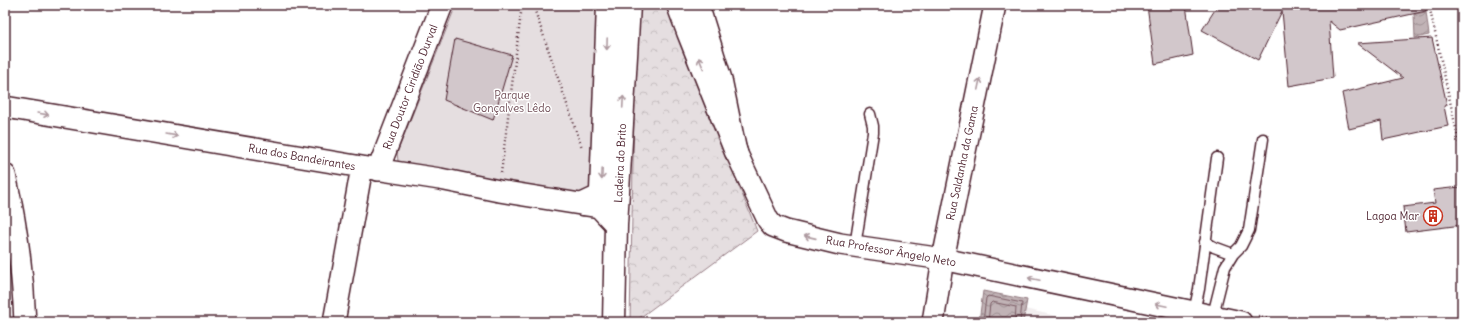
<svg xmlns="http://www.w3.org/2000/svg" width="1467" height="327" font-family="Delius,sans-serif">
<defs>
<pattern id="forest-crowns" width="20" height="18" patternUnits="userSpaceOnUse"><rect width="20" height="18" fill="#e5dee0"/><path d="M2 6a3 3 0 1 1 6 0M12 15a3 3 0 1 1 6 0" fill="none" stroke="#c6bec0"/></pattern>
<pattern id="water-waves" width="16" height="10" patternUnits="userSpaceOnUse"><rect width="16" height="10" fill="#c1b3b6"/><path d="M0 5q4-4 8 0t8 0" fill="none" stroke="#9f9194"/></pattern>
</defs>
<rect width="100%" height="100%" fill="#fff"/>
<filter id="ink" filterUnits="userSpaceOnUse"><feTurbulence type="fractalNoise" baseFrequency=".025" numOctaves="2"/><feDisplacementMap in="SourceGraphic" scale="8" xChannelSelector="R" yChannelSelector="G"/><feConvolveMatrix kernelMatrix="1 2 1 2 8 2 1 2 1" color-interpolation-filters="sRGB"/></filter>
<g filter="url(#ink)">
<path fill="#f2eeef" d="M984 300 1084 322H979Z"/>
<path fill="url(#forest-crowns)" stroke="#987e86" d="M636 5H666L757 231 634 322H630Z"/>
<path fill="#e5dee0" stroke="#987e86" d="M456 5H603L598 194 584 207 399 169 397 153Z"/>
<path fill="url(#water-waves)" stroke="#91787e" d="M1426 12 1429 35 1415 38 1414 14Z
M983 291 1027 300 1023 322H979Z"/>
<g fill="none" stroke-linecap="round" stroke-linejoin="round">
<path stroke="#7a5a63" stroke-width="1" d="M983 322 986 298 988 296 1022 303 1020 322
M988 322 990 304 992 302 1016 307 1015 322"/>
</g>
<path fill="#d2c7cb" stroke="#4a1f2b" d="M1147 5H1186L1193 55 1155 64Z
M1218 5H1426V11L1340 30 1329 21 1333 78 1289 86 1282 11 1258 60 1202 30Z
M1432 38 1447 105 1444 106 1448 126 1383 140 1381 121 1349 129 1342 93 1403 78 1357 43Z
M455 39 512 55 493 120 444 100Z
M1460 187 1462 206V225L1406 232 1403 207 1435 203 1433 190Z"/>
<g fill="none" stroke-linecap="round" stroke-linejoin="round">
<defs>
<path id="lane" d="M1205 242 1214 247 1233 254
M855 246 873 133V126L870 114
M1194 312 1199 289 1217 158
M1211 316 1215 307 1225 267 1233 254 1241 246 1249 230 1263 139"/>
<path id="street" d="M698 5 721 79 736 152 768 220 773 226 786 231 840 244 943 259 1241 322
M5 107 362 167 440 179 499 191 599 207 616 225
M378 170 442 5
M5 175C16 223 23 273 25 322
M334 322 362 167
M933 322 943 259 995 5"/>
<path id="secondary" d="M678 5 688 32 736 152
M583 204 598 197 601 191 608 5
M614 322 616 225 629 5"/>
</defs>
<use href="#lane" stroke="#4a1f2b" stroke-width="13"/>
<use href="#street" stroke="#4a1f2b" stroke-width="24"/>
<use href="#secondary" stroke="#4a1f2b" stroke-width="25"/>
<path stroke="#4a1f2b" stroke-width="2.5" stroke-dasharray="1 3" stroke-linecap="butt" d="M533 5 582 148
M1429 5 1462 156
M501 173 522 5
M1258 316 1287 322"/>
<use href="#lane" stroke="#fff" stroke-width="10"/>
<use href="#street" stroke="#fff" stroke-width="21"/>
<use href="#secondary" stroke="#fff" stroke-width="22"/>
</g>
<defs><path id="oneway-shaft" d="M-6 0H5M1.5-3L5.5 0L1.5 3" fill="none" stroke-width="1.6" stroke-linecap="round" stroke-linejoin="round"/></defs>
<g stroke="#ae9aa0">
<use href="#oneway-shaft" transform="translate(607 44) rotate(92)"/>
<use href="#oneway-shaft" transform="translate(701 63) rotate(-112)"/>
<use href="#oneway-shaft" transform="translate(979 84) rotate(-78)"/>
<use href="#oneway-shaft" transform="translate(623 102) rotate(-87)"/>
<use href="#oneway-shaft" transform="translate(43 114) rotate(10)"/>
<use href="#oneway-shaft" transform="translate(172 135) rotate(10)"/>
<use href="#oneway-shaft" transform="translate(602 174) rotate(92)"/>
<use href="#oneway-shaft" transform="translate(810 237) rotate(-167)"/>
<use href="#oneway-shaft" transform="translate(1034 279) rotate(-168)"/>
<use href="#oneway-shaft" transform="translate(1161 305) rotate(-168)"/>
</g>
</g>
<defs>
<symbol id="building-ring" viewBox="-11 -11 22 22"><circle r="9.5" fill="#fff" stroke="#c8321e" stroke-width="1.5"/><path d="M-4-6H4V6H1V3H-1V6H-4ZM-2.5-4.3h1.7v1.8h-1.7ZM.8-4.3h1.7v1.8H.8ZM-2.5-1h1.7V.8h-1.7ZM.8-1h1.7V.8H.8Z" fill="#c8321e"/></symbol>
</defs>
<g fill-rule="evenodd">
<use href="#building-ring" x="1422" y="205" width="22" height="22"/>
</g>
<g text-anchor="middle" stroke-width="3" stroke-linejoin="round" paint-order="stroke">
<g font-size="11" fill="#4a1f2b" stroke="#fff">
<text transform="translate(410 87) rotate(-69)" y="4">Rua Doutor Ciridião Durval</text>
<text transform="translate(302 157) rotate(10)" y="4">Rua dos Bandeirantes</text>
<text transform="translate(620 163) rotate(-87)" y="4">Ladeira do Brito</text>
<text transform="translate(962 163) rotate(-78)" y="4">Rua Saldanha da Gama</text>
<text transform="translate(891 251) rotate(10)" y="4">Rua Professor Ângelo Neto</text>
</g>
<g font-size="11" fill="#714f58" stroke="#fff">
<text x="512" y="99">Parque<tspan x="512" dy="13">Gonçalves Lêdo</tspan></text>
</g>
<g font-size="11" fill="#4a1f2b" stroke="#fff" text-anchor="end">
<text x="1419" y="220">Lagoa Mar</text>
</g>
</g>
<rect width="1467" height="327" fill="none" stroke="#fff" stroke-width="20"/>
<rect x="10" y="10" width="1447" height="307" fill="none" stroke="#4a1f2b" stroke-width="1.5" filter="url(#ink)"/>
</svg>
